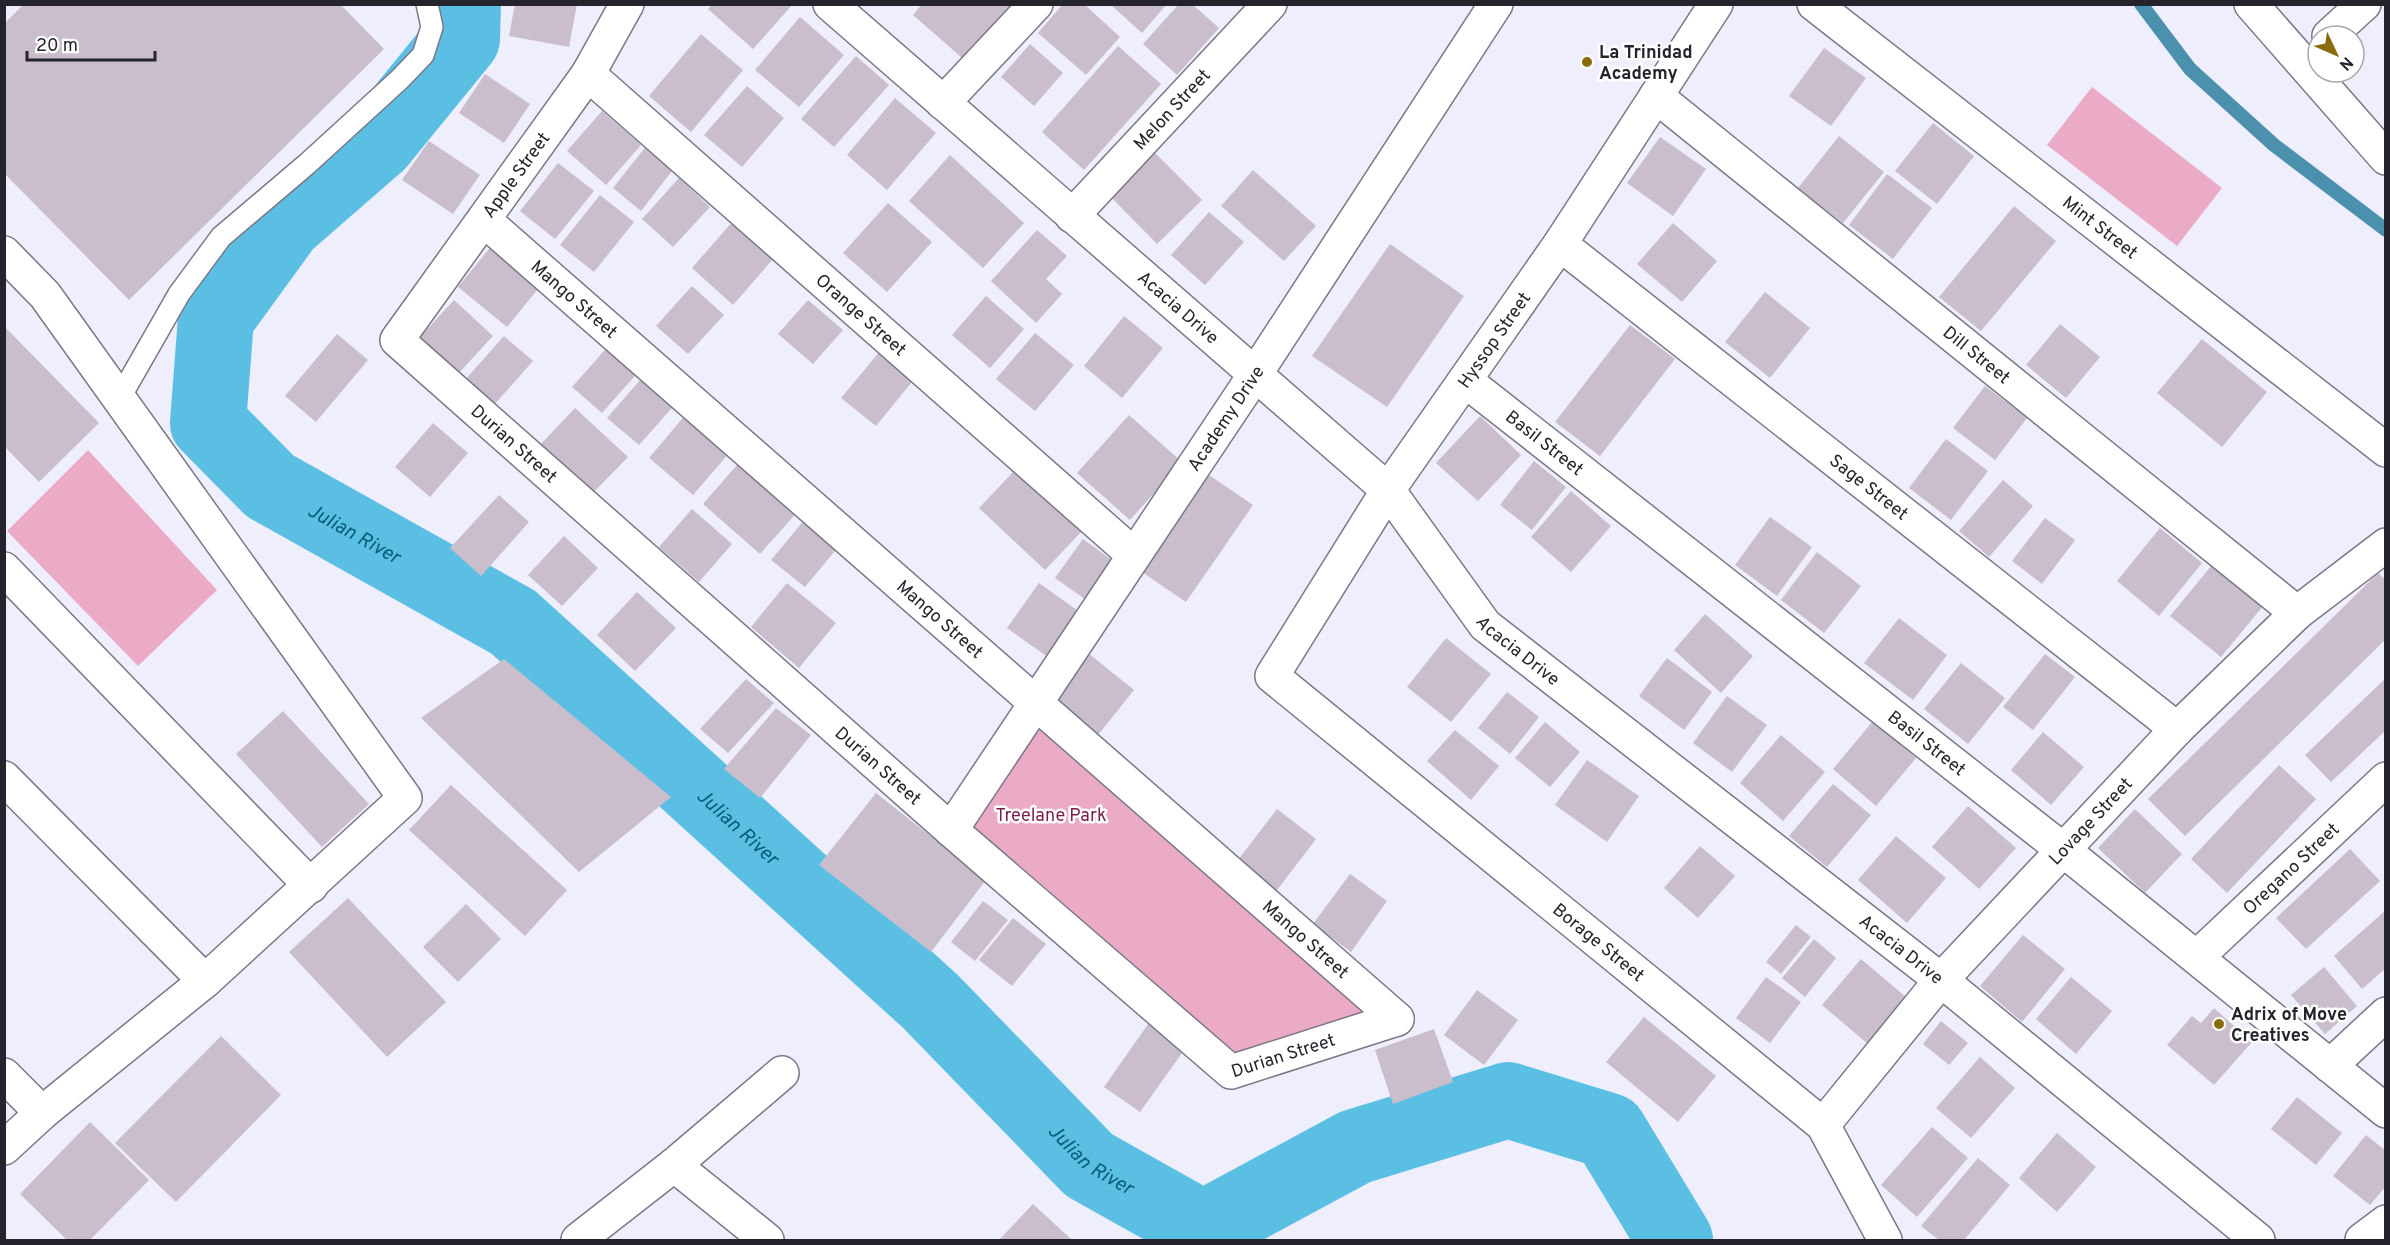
<svg xmlns="http://www.w3.org/2000/svg" width="2390" height="1245" font-family="Overpass,sans-serif">
<rect width="100%" height="100%" fill="#efeefd"/>
<path fill="#ebabc6" d="M2092 87 2222 188 2177 246 2047 145Z
M88 450 217 590 138 666 7 531Z
M1037 717 1376 1012 1235 1056 967 827Z"/>
<g fill="none" stroke-linecap="round" stroke-linejoin="round">
<path stroke="#4b90ad" stroke-width="14" d="M2141 4 2190 69 2274 145 2386 230"/>
<path stroke="#5bbfe4" stroke-width="76" id="s1" d="M463 4 462 39 378 142 285 223 216 318 208 423 270 486 513 622 930 1001 1089 1165 1203 1229 1355 1147 1508 1100 1609 1131 1675 1240"/>
</g>
<path fill="#cabdcc" d="M24 4H340L384 49 129 300 4 173V24Z
M515 4H577L569 47 509 36Z
M713 4H793L753 49 708 9Z
M922 4H1019L969 64 913 15Z
M1063 4H1084L1120 37 1086 75 1038 33Z
M1110 4H1167L1142 33Z
M1179 4H1192L1219 28 1177 75 1143 44Z
M800 17 844 55 799 107 755 70Z
M701 34 743 70 691 132 649 96Z
M1030 44 1063 73 1034 106 1001 77Z
M1118 46 1161 84 1084 170 1042 132Z
M1824 48 1866 78 1831 126 1789 96Z
M856 56 889 85 834 147 801 119Z
M485 74 530 104 504 143 459 113Z
M747 86 784 118 742 167 704 135Z
M895 98 936 133 887 190 847 155Z
M602 111 641 145 606 185 567 151Z
M1933 123 1974 156 1937 204 1895 171Z
M1839 136 1884 172 1843 223 1798 188Z
M1660 137 1706 169 1673 216 1627 183Z
M429 141 480 175 453 214 402 180Z
M647 145 675 167 641 211 613 188Z
M1150 148 1202 200 1157 244 1106 192Z
M950 155 1024 223 983 268 909 201Z
M558 163 594 191 555 239 520 211Z
M1253 170 1316 226 1284 261 1221 206Z
M1887 174 1932 208 1893 259 1849 225Z
M679 178 710 207 673 247 642 219Z
M600 195 634 222 594 272 560 245Z
M888 203 932 242 887 292 843 253Z
M2014 206 2056 241 1981 331 1939 297Z
M1209 212 1244 242 1205 285 1171 255Z
M733 221 774 258 733 305 692 268Z
M1673 223 1717 261 1682 302 1637 264Z
M1037 230 1067 256 1046 279 1062 294 1036 323 991 281Z
M493 244 542 284 507 327 458 287Z
M1390 244 1464 296 1387 407 1312 356Z
M692 286 724 315 688 354 656 326Z
M1765 292 1810 328 1770 378 1725 342Z
M986 296 1024 329 990 368 952 335Z
M454 300 493 336 457 375 418 339Z
M808 300 843 330 813 364 778 334Z
M1124 316 1163 348 1122 398 1084 366Z
M2060 324 2100 357 2066 398 2026 365Z
M1630 325 1675 359 1600 456 1555 422Z
M4 326 99 423 39 482 4 446Z
M1035 333 1074 365 1035 411 996 379Z
M337 334 368 360 316 422 285 396Z
M504 336 533 361 493 406 464 381Z
M2202 339 2267 392 2222 447 2157 393Z
M611 343 641 369 602 413 572 387Z
M881 350 916 377 876 426 841 398Z
M647 372 679 400 639 445 607 418Z
M1985 386 2027 418 1995 460 1953 428Z
M575 408 628 457 591 495 539 446Z
M687 413 731 451 693 495 649 458Z
M1129 415 1182 462 1130 520 1077 473Z
M1480 416 1521 455 1478 501 1436 463Z
M433 423 468 453 430 497 395 467Z
M1946 439 1988 471 1951 520 1909 488Z
M743 458 800 509 760 554 703 504Z
M1534 461 1566 487 1532 530 1500 505Z
M1017 468 1083 530 1045 570 979 508Z
M1206 473 1253 505 1186 602 1139 570Z
M2003 480 2033 506 1989 557 1959 531Z
M1571 491 1611 526 1571 572 1531 537Z
M499 495 529 522 481 576 450 548Z
M692 509 732 544 699 582 659 547Z
M1770 517 1812 547 1777 596 1735 565Z
M806 518 839 546 805 587 771 560Z
M2045 518 2075 540 2042 584 2012 561Z
M2160 528 2202 563 2159 616 2117 581Z
M564 536 598 568 562 606 528 575Z
M1083 539 1116 563 1089 602 1055 578Z
M1817 552 1861 586 1824 633 1781 600Z
M2217 559 2268 600 2221 657 2170 616Z
M2378 573 2386 580V639L2185 836 2148 799Z
M787 583 836 623 799 668 751 627Z
M1039 583 1081 613 1049 658 1007 628Z
M637 592 676 628 635 671 597 635Z
M1705 614 1753 656 1721 693 1674 650Z
M1899 618 1947 655 1913 700 1864 663Z
M1446 638 1491 674 1451 722 1407 687Z
M1088 653 1134 690 1094 740 1048 704Z
M2045 654 2075 677 2033 730 2003 707Z
M1667 658 1712 692 1684 730 1639 696Z
M504 659 671 797 579 872 421 718Z
M1961 663 2005 698 1968 744 1924 709Z
M2386 678V730L2331 782 2305 755Z
M746 679 774 703 728 753 700 729Z
M1507 692 1539 717 1510 754 1478 728Z
M1727 696 1767 725 1732 772 1693 743Z
M776 708 811 735 760 798 724 769Z
M283 711 369 804 322 847 236 754Z
M1873 721 1916 758 1876 806 1833 769Z
M1545 722 1580 752 1550 787 1515 758Z
M1455 730 1499 766 1471 800 1427 761Z
M2043 732 2084 767 2051 805 2011 770Z
M1781 735 1825 772 1783 821 1740 783Z
M1587 760 1639 796 1607 842 1555 805Z
M2279 765 2316 799 2227 893 2191 859Z
M1833 784 1871 815 1827 867 1789 836Z
M451 785 567 890 525 936 409 830Z
M876 793 986 880 931 952 819 865Z
M1968 806 2016 848 1979 889 1932 847Z
M1277 809 1316 839 1274 894 1235 864Z
M2135 809 2182 854 2145 893 2098 848Z
M1896 836 1946 878 1907 923 1858 880Z
M1700 846 1735 876 1698 918 1664 888Z
M2350 849 2380 881 2306 949 2276 918Z
M1350 874 1387 901 1351 952 1313 924Z
M348 898 446 1002 387 1057 289 952Z
M983 901 1008 920 975 961 951 942Z
M466 904 501 939 458 982 423 947Z
M2386 910V968L2362 989 2334 956Z
M1013 918 1046 944 1012 986 979 960Z
M1796 925 1811 937 1781 974 1766 962Z
M2023 935 2065 969 2022 1022 1980 986Z
M1814 939 1836 958 1805 997 1782 978Z
M1861 959 1907 998 1868 1044 1822 1005Z
M2324 967 2357 1006 2325 1034 2291 995Z
M1766 977 1801 1002 1770 1043 1736 1018Z
M2071 977 2112 1011 2076 1054 2036 1019Z
M1477 990 1518 1020 1484 1065 1444 1035Z
M2214 1008 2252 1042 2214 1085 2167 1045 2192 1016 2201 1023Z
M1644 1017 1716 1076 1678 1122 1606 1062Z
M1151 1020 1187 1046 1140 1112 1104 1087Z
M1941 1021 1968 1043 1949 1065 1923 1044Z
M1434 1029 1453 1082 1393 1104 1375 1050Z
M221 1036 281 1095 176 1202 115 1143Z
M1980 1057 2015 1088 1971 1138 1936 1108Z
M2297 1097 2342 1133 2316 1165 2271 1129Z
M90 1122 149 1180 90 1240H67L20 1194Z
M1932 1127 1968 1158 1917 1217 1881 1185Z
M2057 1133 2096 1167 2057 1212 2019 1178Z
M2366 1135 2386 1151V1186L2370 1205 2333 1176Z
M1978 1158 2010 1185 1964 1240H1939L1921 1226Z
M1033 1204 1072 1240H999Z"/>
<g fill="none" stroke-linecap="round" stroke-linejoin="round">
<defs>
<path id="service" d="M119 399 179 294 221 237 307 164 400 79 423 55 432 27 427 4"/>
<g id="minor">
<path id="s2" d="M627 4 588 74 397 340 951 830 1231 1072 1397 1019"/>
<path id="s3" d="M830 4 1388 490 1485 625 1941 980 2258 1240"/>
<path id="s4" d="M1716 4 1560 244 1388 490 1272 676 1823 1125 1885 1240"/>
<path id="s5" d="M1814 4 2386 450"/>
<path d="M2251 4 2386 158"/>
<path d="M2329 36 2364 4"/>
<path id="s6" d="M588 74 1134 555"/>
<path id="s7" d="M1656 96 2297 613"/>
<path d="M943 103 1036 4"/>
<path id="s8" d="M1072 216 1270 4"/>
<path id="s9" d="M484 220 1397 1019"/>
<path id="s10" d="M1560 244 2177 729"/>
<path d="M4 253 45 295 405 798 205 981 42 1113 4 1148"/>
<path id="s11" d="M1466 381 2062 849 2386 1111"/>
<path d="M4 569 311 886"/>
<path d="M4 778 205 981"/>
<path id="s12" d="M951 830 1254 376 1496 4"/>
<path id="s13" d="M2197 957 2386 779"/>
<path d="M2330 1066 2386 1014"/>
<path d="M4 1075 42 1113"/>
<path id="s14" d="M1823 1125 1941 980 2177 729 2297 613 2386 545"/>
<path d="M674 1165 767 1240"/>
<path d="M578 1240 674 1165 782 1073"/>
<path d="M2362 1240 2386 1222"/>
</g>
</defs>
<use href="#service" stroke="#797889" stroke-width="24"/>
<use href="#minor" stroke="#797889" stroke-width="36"/>
<use href="#service" stroke="#fff" stroke-width="21"/>
<use href="#minor" stroke="#fff" stroke-width="33"/>
</g>
<g fill="#8a6c0c" stroke="#fff" stroke-width="2">
<circle cx="1587" cy="62" r="6"/>
<circle cx="2219" cy="1024" r="6"/>
</g>
<g text-anchor="middle" stroke-width="5" stroke-linejoin="round" paint-order="stroke">
<g font-size="18" font-weight="bold" fill="#25242c" stroke="#fff" text-anchor="start">
<text x="1599" y="58">La Trinidad<tspan x="1599" dy="21">Academy</tspan></text>
<text x="2231" y="1020">Adrix of Move<tspan x="2231" dy="21">Creatives</tspan></text>
</g>
<g font-size="18" fill="#25242c" stroke="#fff">
<text dy="6" stroke="none"><textPath href="#s8" startOffset="146">Melon Street</textPath></text>
<text transform="translate(516 175) rotate(-54)" y="6">Apple Street</text>
<text dy="6" stroke="none"><textPath href="#s5" startOffset="363">Mint Street</textPath></text>
<text dy="6" stroke="none"><textPath href="#s9" startOffset="120">Mango Street</textPath></text>
<text dy="6" stroke="none"><textPath href="#s3" startOffset="462">Acacia Drive</textPath></text>
<text dy="6" stroke="none"><textPath href="#s6" startOffset="364">Orange Street</textPath></text>
<text transform="translate(1494 340) rotate(-55)" y="6">Hyssop Street</text>
<text dy="6" stroke="none"><textPath href="#s7" startOffset="412">Dill Street</textPath></text>
<text dy="6" stroke="none"><textPath href="#s12" startOffset="495">Academy Drive</textPath></text>
<text dy="6" stroke="none"><textPath href="#s11" startOffset="100">Basil Street</textPath></text>
<text dy="6" stroke="none"><textPath href="#s2" startOffset="564">Durian Street</textPath></text>
<text dy="6" stroke="none"><textPath href="#s10" startOffset="393">Sage Street</textPath></text>
<text dy="6" stroke="none"><textPath href="#s9" startOffset="606">Mango Street</textPath></text>
<text dy="6" stroke="none"><textPath href="#s3" startOffset="948">Acacia Drive</textPath></text>
<text dy="6" stroke="none"><textPath href="#s11" startOffset="586">Basil Street</textPath></text>
<text dy="6" stroke="none"><textPath href="#s2" startOffset="1050">Durian Street</textPath></text>
<text dy="6" stroke="none"><textPath href="#s14" startOffset="405">Lovage Street</textPath></text>
<text dy="6" stroke="none"><textPath href="#s13" startOffset="129">Oregano Street</textPath></text>
<text dy="6" stroke="none"><textPath href="#s9" startOffset="1092">Mango Street</textPath></text>
<text dy="6" stroke="none"><textPath href="#s4" startOffset="1227">Borage Street</textPath></text>
<text dy="6" stroke="none"><textPath href="#s3" startOffset="1434">Acacia Drive</textPath></text>
<text dy="6" stroke="none"><textPath href="#s2" startOffset="1572">Durian Street</textPath></text>
</g>
<g font-size="18" fill="#791b4e" stroke="#fff">
<text x="1051" y="821">Treelane Park</text>
</g>
<g font-size="20" font-style="italic" fill="#085d76" stroke="#fff">
<text dy="7" stroke="none"><textPath href="#s1" startOffset="699">Julian River</textPath></text>
<text dy="7" stroke="none"><textPath href="#s1" startOffset="1185">Julian River</textPath></text>
<text dy="7" stroke="none"><textPath href="#s1" startOffset="1671">Julian River</textPath></text>
</g>
</g>
<rect width="2390" height="1245" fill="none" stroke="#25242c" stroke-width="12"/>
<g transform="translate(2336 54) rotate(134)"><circle r="28" fill="#ffffff" stroke="#a8a7ab" stroke-width="1.5"/>
<path d="M0-4.5L10 22L0 15L-10 22Z" fill="#8a6c0c"/>
<text y="-9" font-size="16" font-weight="bold" text-anchor="middle" fill="#25242c">N</text>
</g>
<path d="M27 51v9h128v-9" fill="none" stroke="#25242c" stroke-width="3"/>
<text x="36" y="51" font-size="18" fill="#25242c" stroke="#ffffff" stroke-width="4.5" paint-order="stroke">20 m</text>
</svg>
